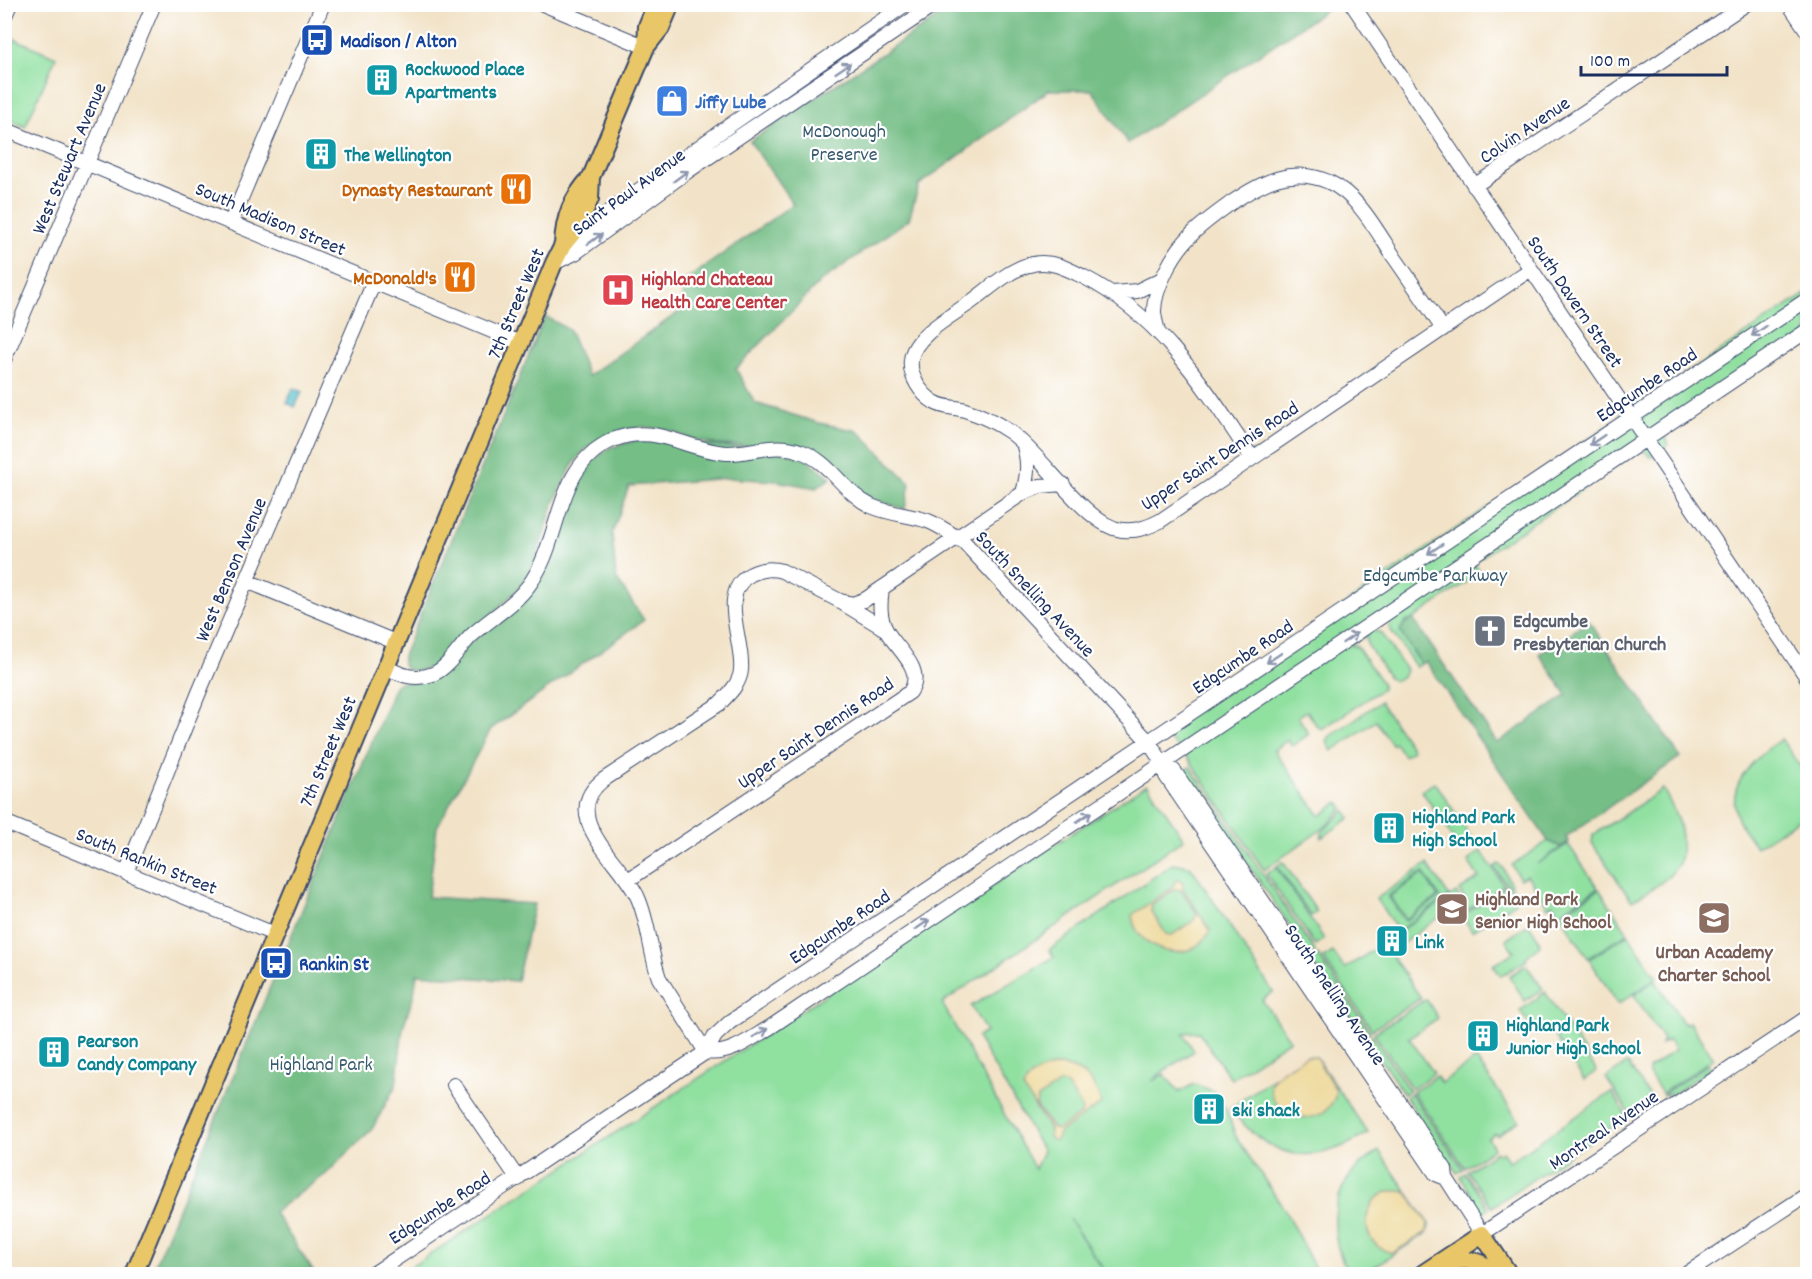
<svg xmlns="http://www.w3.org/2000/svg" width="1812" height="1279" font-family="Dekko,sans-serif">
<rect width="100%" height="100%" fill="#fff"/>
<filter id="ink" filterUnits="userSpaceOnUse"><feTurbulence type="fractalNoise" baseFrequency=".0167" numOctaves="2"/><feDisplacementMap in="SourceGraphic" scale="12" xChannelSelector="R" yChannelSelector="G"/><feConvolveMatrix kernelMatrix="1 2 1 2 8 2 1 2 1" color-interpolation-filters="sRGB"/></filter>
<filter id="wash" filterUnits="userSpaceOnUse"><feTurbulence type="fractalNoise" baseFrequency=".008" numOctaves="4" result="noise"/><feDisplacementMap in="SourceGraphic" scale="24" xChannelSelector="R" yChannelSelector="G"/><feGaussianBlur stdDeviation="1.35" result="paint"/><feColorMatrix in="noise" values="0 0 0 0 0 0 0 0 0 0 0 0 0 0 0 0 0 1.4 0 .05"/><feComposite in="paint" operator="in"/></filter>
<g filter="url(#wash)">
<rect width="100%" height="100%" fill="#f2e3c8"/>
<path fill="#90e0a0" stroke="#56887f" stroke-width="1.5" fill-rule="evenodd" d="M10 37 56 57 25 127 5 117V50Z
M1807 293V336L1664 434 1668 445 1651 457 1645 451H1639L1474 562 1480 573 1413 619 1406 621 1400 632 1421 664 1416 667 1390 629 1389 620 1373 631 1379 632 1382 635 1406 670 1404 675 1395 681 1390 679 1367 644V635L1351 645 1357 647 1382 683V689L1322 729 1317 726 1307 711 1298 717 1309 734 1292 746 1288 740 1274 750 1320 816 1339 802 1343 808 1325 827 1264 870 1188 758 1160 730 1619 418 1620 413 1638 400 1641 404Z
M1380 702 1413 750 1404 756 1395 743 1392 745 1376 721 1332 751 1327 742 1329 737Z
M1781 739 1807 776V814L1756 847C1751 839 1744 832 1740 823 1721 787 1755 757 1781 739Z
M1190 767 1315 951 1306 958 1303 953V945L1188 775 1186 769Z
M1435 782 1472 839 1459 848 1422 791Z
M1147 784 1184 839 942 1003 1035 1169 1043 1151 977 1037 986 1032 971 1006 1054 957 1049 950 1174 863 1191 867 1273 992 1262 1000 1290 1040 1231 1079 1199 1032 1183 1033 1194 1051 1162 1072 1152 1081 1164 1074 1179 1092 1194 1084 1214 1091 1226 1109 1236 1137 1284 1209 1318 1274H1107L1069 1219 1106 1274H400Z
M1663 789C1675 810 1683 827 1681 852 1681 853 1680 861 1680 861 1672 879 1648 891 1632 901L1592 843 1593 835Z
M1345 810 1350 818 1321 838 1322 832Z
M1548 841 1561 847 1537 864 1568 844 1598 888 1559 913 1553 904 1548 907 1527 875 1520 879 1512 865Z
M1481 851 1504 885 1463 913 1465 900 1459 891 1479 878 1468 861Z
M1283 862 1317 912 1311 916 1277 866Z
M1427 864 1449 896 1398 931 1376 899ZM1423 872 1440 897 1405 921 1388 896Z
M1499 864 1503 868 1518 900 1494 867Z
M1276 867 1324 939 1315 945 1266 874Z
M1423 874 1438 897 1406 919 1390 896Z
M1505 887 1515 903 1472 931 1462 916Z
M1599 889 1628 933 1588 958 1560 915Z
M1456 893 1461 901 1459 912 1455 906 1399 946 1392 936Z
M1527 925 1530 926 1539 940 1540 946 1526 957 1527 960 1501 976 1493 965 1514 952 1506 940Z
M1628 934 1657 978 1618 1004 1589 959Z
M1382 941 1421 998 1372 1030 1323 958 1333 952 1344 968H1346L1375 949 1374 947Z
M1318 955 1370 1032 1361 1038 1357 1033V1025L1320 970 1312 967 1309 961Z
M1526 965 1543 989 1525 1001 1509 976Z
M1655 980 1684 1024 1689 1022 1714 1058 1662 1093 1649 1074V1069L1675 1050 1669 1040 1661 1044 1663 1039 1634 995Z
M1545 992 1596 1070 1595 1072 1584 1080 1549 1027 1536 1035 1520 1011Z
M1426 999 1438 1018 1409 1038 1434 1073 1412 1089 1374 1033Z
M1372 1035 1409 1090 1404 1094 1374 1050 1367 1047 1363 1041Z
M1306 1056 1316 1057 1368 1133C1312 1168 1270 1161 1230 1108Z
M1476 1059 1519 1121 1497 1135 1495 1133 1488 1138 1494 1148 1465 1168 1413 1092 1436 1076 1441 1083Z
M1626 1064H1628L1652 1099 1630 1114 1606 1078Z
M1708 1064 1711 1068 1673 1094 1662 1095Z
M1612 1092 1627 1116 1492 1207 1467 1171 1496 1152 1498 1154 1502 1151 1509 1162Z
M1411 1093 1463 1169 1457 1173 1406 1097Z
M1379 1151 1429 1224 1428 1232 1363 1274H1349C1329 1240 1328 1194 1360 1165 1365 1160 1373 1155 1379 1151Z
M1465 1173 1489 1208 1482 1213 1473 1204 1472 1195 1460 1177Z"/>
<path fill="#74be86" stroke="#487672" stroke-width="1.5" d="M956 5H1333L1128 143 1092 90H1049L919 185 909 219 820 282 736 369 755 403 819 423 858 431 910 483 905 509 871 499 858 491 829 461 810 448 717 445 688 438 668 430 644 427 615 432 590 446 580 455 572 466 553 505 535 563 519 589 434 667C421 671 399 676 403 656L545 316 569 330 588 376 683 309 682 283 793 204 750 141Z
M640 439 785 452 807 459 831 478 816 488 777 481 729 478 629 486 612 534 616 578 644 620 491 729 437 827 428 897 534 904 517 981 417 974 414 994 403 1027 396 1085 372 1129 326 1174 274 1212 315 1274H151L395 686 400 682H417L516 608 572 492 588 465 609 448Z
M1413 619 1497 743 1567 695 1539 654 1589 621 1680 757 1566 837 1569 842 1561 847 1548 841 1426 662 1421 664 1400 632C1402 625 1405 621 1413 619Z"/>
<path fill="#eeda9e" stroke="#84847e" stroke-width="1.5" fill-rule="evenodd" d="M1177 879 1183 882V889L1210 930C1194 967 1136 954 1132 915L1173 887 1175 881ZM1175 889 1181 890 1197 913 1194 920 1172 935 1166 934 1151 911 1152 904Z
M1306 1056 1316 1057 1336 1090C1336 1099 1332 1105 1326 1110 1301 1133 1256 1098 1275 1077 1283 1069 1297 1062 1306 1056Z
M1059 1066C1082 1068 1096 1081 1101 1104L1060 1132 1056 1140H1052L1049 1137 1050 1130 1023 1088C1029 1074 1044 1068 1059 1066ZM1060 1083 1067 1085 1082 1108 1081 1114 1058 1130 1052 1128 1036 1105 1038 1098Z
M1389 1191H1402L1407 1193 1428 1223 1427 1232 1393 1253C1359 1247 1358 1202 1389 1191Z"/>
<path fill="#4fbdc7" stroke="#357692" stroke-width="1.5" d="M293 388 302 392 295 407 287 403Z"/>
</g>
<g filter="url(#ink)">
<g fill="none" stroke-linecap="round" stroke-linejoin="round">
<defs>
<path id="minor" d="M543 4 646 47
M1352 4 1808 679
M1789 4 1808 32
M4 18 10 4
M4 129 521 343
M1474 186 1746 4
M231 222 323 4
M574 242 585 229 720 132 906 4
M554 263 575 253 688 171 936 4
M1113 293 1137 291 1162 279
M1158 333C1157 326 1154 318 1154 311 1154 297 1160 283 1166 271 1182 238 1202 224 1231 203 1262 182 1291 166 1329 182 1359 196 1376 230 1394 257 1411 281 1427 305 1443 329
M4 360 154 4
M1023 443C1029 462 1028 474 1023 493
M1252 458C1205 388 1162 317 1084 277 1068 269 1052 260 1033 264 1010 268 989 289 971 302 953 315 913 336 911 360 909 376 921 394 934 402 943 408 955 407 965 410 981 415 997 423 1010 432 1041 454 1084 521 1117 529 1133 533 1147 528 1160 521L1531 269
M247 581 395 642
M844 604 885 629
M385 667C401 675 415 681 433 674 449 667 459 648 471 636 494 615 521 602 536 574 562 530 557 464 613 440 656 422 687 451 728 453 752 453 776 442 800 451 830 461 843 492 871 506 889 514 910 515 928 521 941 526 952 535 964 542L1149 742 1163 764 1166 776 1436 1174 1446 1178
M1163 764 1174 771 1445 1169 1446 1178 1482 1234 1808 1017
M4 822 274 934
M126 873 200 690 374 282
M628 880 910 692C926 669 896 649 886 630 879 617 880 603 882 588
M706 1052C729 1056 750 1039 769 1028L1808 330
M706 1052 659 978C650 952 649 923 638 898 623 863 556 817 603 780L719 704C728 695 740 684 741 670 744 640 717 592 751 574 762 569 770 568 782 571L840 601 853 604 866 599 1023 493 1040 486 1063 484
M454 1085 518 1179
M373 1274 706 1052 715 1036 730 1022 1808 299
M1686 1274 1808 1194"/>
<path id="major" d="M646 47 647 26 656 4
M563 245C564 217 572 198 591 177L646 47 661 28 671 4
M1445 1264C1465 1257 1481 1259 1496 1274
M134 1274 554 263 563 245 577 228 590 199 591 177
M1422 1274 1482 1234 1509 1274"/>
</defs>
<use href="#minor" stroke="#3b4a6e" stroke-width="16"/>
<use href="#major" stroke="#3b4a6e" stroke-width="20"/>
<use href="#minor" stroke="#fff" stroke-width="14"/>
<use href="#major" stroke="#e9c769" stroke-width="16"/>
</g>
<defs><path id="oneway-shaft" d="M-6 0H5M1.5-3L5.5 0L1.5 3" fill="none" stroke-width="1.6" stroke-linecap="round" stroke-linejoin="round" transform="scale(1.5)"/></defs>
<g stroke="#8d97ae">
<use href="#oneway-shaft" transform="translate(843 68) rotate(-34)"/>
<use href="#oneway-shaft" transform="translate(681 176) rotate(-36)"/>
<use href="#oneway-shaft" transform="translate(595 239) rotate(-36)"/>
<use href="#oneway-shaft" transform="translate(1759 331) rotate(146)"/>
<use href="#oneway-shaft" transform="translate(1597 440) rotate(146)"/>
<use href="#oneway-shaft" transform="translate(1435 549) rotate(146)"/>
<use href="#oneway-shaft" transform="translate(1350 638) rotate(-34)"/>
<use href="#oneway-shaft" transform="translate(1274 658) rotate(146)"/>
<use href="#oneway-shaft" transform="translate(1084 817) rotate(-34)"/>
<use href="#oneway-shaft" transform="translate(922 925) rotate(-34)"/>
<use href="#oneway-shaft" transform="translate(760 1033) rotate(-30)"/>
</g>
</g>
<defs>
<symbol id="bus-square" viewBox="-11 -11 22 22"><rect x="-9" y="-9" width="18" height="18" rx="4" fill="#1a4fb4" stroke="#fff"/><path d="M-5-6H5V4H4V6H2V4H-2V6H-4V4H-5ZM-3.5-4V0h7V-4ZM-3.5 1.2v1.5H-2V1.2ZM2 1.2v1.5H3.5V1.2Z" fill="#fff"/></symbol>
<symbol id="building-square" viewBox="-11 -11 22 22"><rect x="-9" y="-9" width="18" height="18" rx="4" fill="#0f9aa8" stroke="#fff"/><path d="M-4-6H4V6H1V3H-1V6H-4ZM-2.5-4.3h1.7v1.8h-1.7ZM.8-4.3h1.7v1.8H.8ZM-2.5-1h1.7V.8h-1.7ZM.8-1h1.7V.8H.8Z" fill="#fff"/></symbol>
<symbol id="shop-square" viewBox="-11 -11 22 22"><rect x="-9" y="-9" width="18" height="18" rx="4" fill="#3f7fe0" stroke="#fff"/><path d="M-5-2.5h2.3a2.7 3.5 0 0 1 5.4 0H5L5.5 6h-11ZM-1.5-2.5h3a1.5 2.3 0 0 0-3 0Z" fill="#fff"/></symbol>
<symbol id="restaurant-square" viewBox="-11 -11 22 22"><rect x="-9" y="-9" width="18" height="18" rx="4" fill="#e8710a" stroke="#fff"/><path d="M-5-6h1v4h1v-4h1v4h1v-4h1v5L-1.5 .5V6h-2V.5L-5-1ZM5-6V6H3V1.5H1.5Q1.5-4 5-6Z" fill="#fff"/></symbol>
<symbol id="hospital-square" viewBox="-11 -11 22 22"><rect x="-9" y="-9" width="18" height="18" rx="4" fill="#e0444e" stroke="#fff"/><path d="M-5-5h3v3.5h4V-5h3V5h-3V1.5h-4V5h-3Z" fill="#fff"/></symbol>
<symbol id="church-square" viewBox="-11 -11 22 22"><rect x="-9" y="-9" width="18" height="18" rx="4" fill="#6b7280" stroke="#fff"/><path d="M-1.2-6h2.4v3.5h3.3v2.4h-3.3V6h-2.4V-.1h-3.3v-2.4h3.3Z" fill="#fff"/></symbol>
<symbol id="school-square" viewBox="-11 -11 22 22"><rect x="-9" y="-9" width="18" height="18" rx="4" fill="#8d6e63" stroke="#fff"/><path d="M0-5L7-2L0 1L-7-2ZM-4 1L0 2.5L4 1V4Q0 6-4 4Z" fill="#fff"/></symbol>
</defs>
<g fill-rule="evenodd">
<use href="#bus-square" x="298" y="21" width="38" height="38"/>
<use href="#building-square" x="363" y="61" width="38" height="38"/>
<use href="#shop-square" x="653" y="82" width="38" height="38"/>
<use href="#building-square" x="302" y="135" width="38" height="38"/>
<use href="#restaurant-square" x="497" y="170" width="38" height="38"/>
<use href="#restaurant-square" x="441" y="258" width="38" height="38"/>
<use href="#hospital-square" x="599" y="271" width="38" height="38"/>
<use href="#church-square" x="1471" y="612" width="38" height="38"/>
<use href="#building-square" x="1370" y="809" width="38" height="38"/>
<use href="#school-square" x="1433" y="890" width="38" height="38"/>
<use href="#school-square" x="1695" y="899" width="38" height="38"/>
<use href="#building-square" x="1373" y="922" width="38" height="38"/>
<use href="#bus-square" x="257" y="944" width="38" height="38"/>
<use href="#building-square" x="1464" y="1017" width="38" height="38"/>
<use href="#building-square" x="35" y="1033" width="38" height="38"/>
<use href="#building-square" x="1190" y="1090" width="38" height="38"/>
</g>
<g text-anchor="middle" stroke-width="4.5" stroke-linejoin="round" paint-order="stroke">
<g font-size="20" font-weight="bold" fill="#164399" stroke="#fff" text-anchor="start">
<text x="340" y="47">Madison / Alton</text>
<text x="299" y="970">Rankin St</text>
</g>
<g font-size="20" font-weight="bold" fill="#0d838f" stroke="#fff" text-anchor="start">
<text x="405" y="75">Rockwood Place<tspan x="405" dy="23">Apartments</tspan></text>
<text x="344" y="161">The Wellington</text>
<text x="1412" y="823">Highland Park<tspan x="1412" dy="23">High School</tspan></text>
<text x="1415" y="948">Link</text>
<text x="1506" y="1031">Highland Park<tspan x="1506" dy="23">Junior High School</tspan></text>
<text x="77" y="1047">Pearson<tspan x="77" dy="23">Candy Company</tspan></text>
<text x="1232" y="1116">ski shack</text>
</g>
<g font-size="20" font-weight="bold" fill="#366cbe" stroke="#fff" text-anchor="start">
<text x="695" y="108">Jiffy Lube</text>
</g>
<g font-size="20" fill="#1b2f5e" stroke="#fff">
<text transform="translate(1524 129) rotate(-34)" y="7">Colvin Avenue</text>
<text transform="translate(68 158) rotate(-67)" y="7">West Stewart Avenue</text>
<text transform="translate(628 191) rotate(-36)" y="7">Saint Paul Avenue</text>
<text transform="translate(271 218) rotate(23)" y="7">South Madison Street</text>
<text transform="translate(1576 301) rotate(56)" y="7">South Davern Street</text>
<text transform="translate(515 303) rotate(-67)" y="7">7th Street West</text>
<text transform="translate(1646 384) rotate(-34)" y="7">Edgcumbe Road</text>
<text transform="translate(1219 455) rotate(-33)" y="7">Upper Saint Dennis Road</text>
<text transform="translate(230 569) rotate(-67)" y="7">West Benson Avenue</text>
<text transform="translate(1036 593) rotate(47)" y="7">South Snelling Avenue</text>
<text transform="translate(1242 656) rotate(-34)" y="7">Edgcumbe Road</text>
<text transform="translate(815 732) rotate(-34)" y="7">Upper Saint Dennis Road</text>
<text transform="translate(327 751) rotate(-67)" y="7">7th Street West</text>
<text transform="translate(147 860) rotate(22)" y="7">South Rankin Street</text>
<text transform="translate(839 926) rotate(-34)" y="7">Edgcumbe Road</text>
<text transform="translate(1336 994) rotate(56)" y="7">South Snelling Avenue</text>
<text transform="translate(1603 1129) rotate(-34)" y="7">Montreal Avenue</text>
<text transform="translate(439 1207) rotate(-33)" y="7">Edgcumbe Road</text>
</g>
<g font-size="20" fill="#385b6e" stroke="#fff">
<text x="844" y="137">McDonough<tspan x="844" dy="23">Preserve</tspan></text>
<text x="1435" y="581">Edgcumbe Parkway</text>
<text x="321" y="1070">Highland Park</text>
</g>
<g font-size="20" font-weight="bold" fill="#c56008" stroke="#fff" text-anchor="end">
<text x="493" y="196">Dynasty Restaurant</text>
<text x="437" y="284">McDonald's</text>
</g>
<g font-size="20" font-weight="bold" fill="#be3a42" stroke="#fff" text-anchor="start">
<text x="641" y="285">Highland Chateau<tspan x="641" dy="23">Health Care Center</tspan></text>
</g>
<g font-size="20" font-weight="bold" fill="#5b616d" stroke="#fff" text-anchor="start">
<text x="1513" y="627">Edgcumbe<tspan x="1513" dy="23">Presbyterian Church</tspan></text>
</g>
<g font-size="20" font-weight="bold" fill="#785e54" stroke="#fff" text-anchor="start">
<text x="1475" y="905">Highland Park<tspan x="1475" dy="23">Senior High School</tspan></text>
<text x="1714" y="958" text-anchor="middle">Urban Academy<tspan x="1714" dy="23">Charter School</tspan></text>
</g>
</g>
<rect width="1812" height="1279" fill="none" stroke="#fff" stroke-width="24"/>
<path d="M1581 66v9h146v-9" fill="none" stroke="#1b2f5e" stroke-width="3"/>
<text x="1590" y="66" font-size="18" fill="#1b2f5e" stroke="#ffffff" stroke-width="4.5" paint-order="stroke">100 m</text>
</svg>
